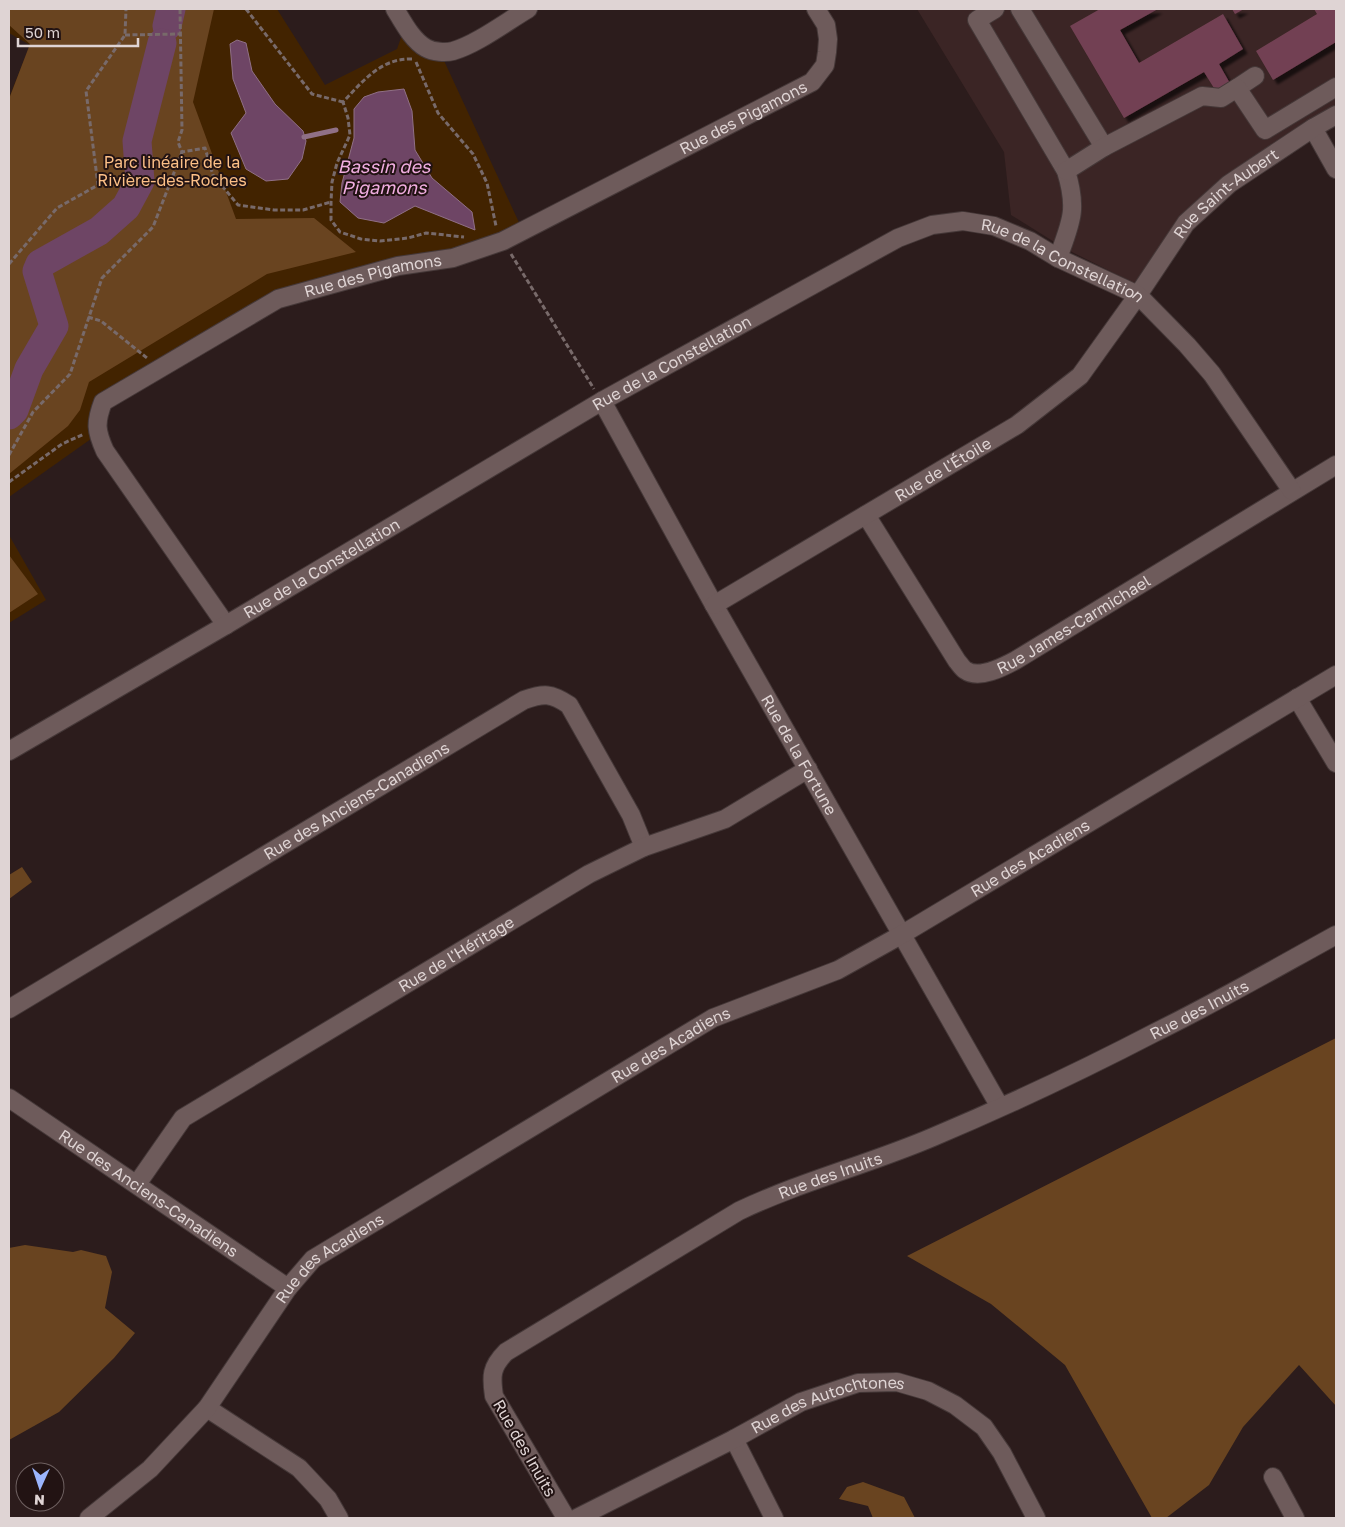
<svg xmlns="http://www.w3.org/2000/svg" width="1345" height="1527" viewBox="0 0 1345 1527" font-family="'Golos Text',sans-serif">
<style>
.built{fill:#3b2525}
.green{fill:#422300}
.forest{fill:#694420}
.water{fill:#6e4565;stroke:#907086}
.lines{fill:none;stroke-linecap:round;stroke-linejoin:round}
.stream{stroke:#907086;stroke-width:5}
.river{stroke:#6e4565;stroke-width:29}
.building{fill:#724153;filter:url(#shadow)}
.minor-casing{stroke:#453838;stroke-width:20}
.path{stroke:#786a6a;stroke-width:3;stroke-dasharray:5 2.5;stroke-linecap:butt}
.minor{stroke:#6e5b5b;stroke-width:18}
.labels{text-anchor:middle;stroke-width:4;stroke-linejoin:round;paint-order:stroke}
.street-label{font-size:16px;fill:#dfd4d4;stroke:#221313}
.park-label{font-size:16px;fill:#fdc087;stroke:#221313}
.water-label{font-size:18px;font-style:italic;fill:#f0ade0;stroke:#221313}
</style>
<defs>
<filter id="shadow"><feDropShadow dx="4.5" dy="4.5" stdDeviation="1" flood-color="#0009"/></filter>
</defs>
<rect width="100%" height="100%" fill="#2c1c1c"/>
<polygon class="built" points="917,9 1336,9 1336,117 1190,213 1134,283 1064,248 1011,215 1004,152"/>
<g class="green">
<polygon points="9,9 277,9 325,85 397,49 405,26 440,52 523,231 278,299 114,394 98,434 9,497 9,98 30,45 9,33"/>
<polygon points="9,535 46,600 9,623"/>
</g>
<g class="forest">
<polygon points="9,9 214,9 193,102 236,219 314,218 356,252 267,274 89,382 80,410 68,426 9,474 9,99 30,44 9,25"/>
<polygon points="9,555 38,594 9,613"/>
<polygon points="22,867 32,882 9,899 9,875"/>
<polygon points="1336,1038 1336,1406 1299,1365 1243,1427 1209,1485 1166,1518 1152,1518 1065,1365 991,1304 907,1256"/>
<polygon points="25,1245 73,1252 81,1250 106,1256 112,1272 105,1308 135,1333 114,1358 59,1412 9,1440 9,1248"/>
<polygon points="863,1482 904,1497 915,1518 873,1518 868,1506 839,1499 847,1487"/>
</g>
<g class="water">
<polygon points="237,40 246,43 252,71 275,104 303,131 306,141 302,159 288,179 266,181 246,169 231,133 246,113 233,79 230,44"/>
<polygon points="404,89 412,111 415,150 432,178 472,212 475,230 415,206 384,223 358,218 340,202 342,183 354,138 354,109 364,97 378,92"/>
</g>
<g class="lines">
<polyline class="stream" points="304,137 336,130"/>
<g class="river">
<polyline points="167,26 171,9"/>
<polyline points="9,415 14,410 29,369 54,326 37,271 40,264 99,231 126,207 140,181 137,141 162,43"/>
</g>
</g>
<g class="building">
<polygon points="1100,9 1158,9 1120,30 1139,63 1223,14 1243,49 1219,64 1231,85 1217,93 1204,72 1124,118 1070,26"/>
<polygon points="1232,9 1244,9 1235,14"/>
<polygon points="1314,9 1336,9 1336,42 1273,80 1256,51 1317,14"/>
</g>
<g class="lines">
<g class="minor-casing">
<g id="minor">
<path d="M395 9C403 22 412 40 426 48 433 52 446 53 453 51 477 44 506 22 528 9"/>
<path d="M995 9 977 20 1066 171C1078 210 1071 222 1058 258"/>
<polyline points="1020,9 1104,147"/>
<polyline points="1237,88 1255,76"/>
<polyline points="1313,128 1336,169"/>
<polyline points="1066,171 1104,147 1202,96 1221,98 1237,88 1265,130 1336,87"/>
<path id="s1" d="M602 401 714 605 1000 1107"/>
<path id="s2" d="M866 515 957 661C959 663 962 668 965 670 979 680 1003 667 1016 660L1336 465"/>
<path id="s3" d="M714 605 1017 425 1080 376 1138 295 1186 223 1229 184 1313 128 1336 115"/>
<path id="s4" d="M226 625 105 451C96 431 95 423 103 402L278 299 398 266 453 258 503 241 812 82 825 65 827 52 828 39 826 25 816 9"/>
<polyline points="1297,698 1336,763"/>
<path id="s5" d="M9 751 226 625 602 401 898 238 932 225 963 221 994 226 1030 241 1058 258 1138 295 1187 345 1212 374 1292 491"/>
<path id="s6" d="M9 1009 524 700C544 693 551 693 569 705L631 815 644 847"/>
<path id="s7" d="M9 1098 288 1288"/>
<path id="s8" d="M137 1184 183 1118 589 874 644 847 725 819 808 769"/>
<polyline points="207,1408 299,1468 328,1499 339,1518"/>
<polyline points="734,1439 774,1518"/>
<polyline points="1273,1477 1295,1518"/>
<path id="s9" d="M89 1518 150 1469 207 1408 288 1288 313 1259 713 1018 838 970 901 935 1336 675"/>
<path id="s10" d="M566 1518 494 1396C491 1376 491 1367 506 1352L739 1211C802 1181 870 1164 933 1137 1009 1105 1083 1070 1156 1032 1217 1002 1276 968 1336 935"/>
<path id="s11" d="M577 1518 734 1439 801 1402 858 1383 897 1382 928 1391 955 1405 984 1427 1002 1453 1036 1518"/>
</g>
</g>
<g class="path">
<polyline points="180,9 182,130 178,142 182,152 205,148 213,175 238,205 274,210 303,210 331,202"/>
<polyline points="246,9 312,94 343,102"/>
<polyline points="125,35 181,34"/>
<path d="M412 59C381 58 363 81 343 102L348 118 350 135 337 163 332 182 331 202V220L340 232 361 239 380 241 408 238 426 233 464 237"/>
<polyline points="416,62 438,113 473,154 487,183 496,226"/>
<polyline points="511,254 594,389"/>
<polyline points="9,264 57,208 98,185 86,91 125,35 126,9"/>
<polyline points="88,317 101,321 147,358"/>
<polyline points="9,455 33,412 70,374 102,278 153,227 182,152"/>
<polyline points="9,482 62,444 84,434"/>
</g>
<use href="#minor" class="minor"/>
</g>
<g class="labels">
<g class="street-label">
<text dy="6" stroke="none"><textPath href="#s4" startOffset="969">Rue des Pigamons</textPath></text>
<text dy="6" stroke="none"><textPath href="#s3" startOffset="668">Rue Saint-Aubert</textPath></text>
<text dy="6" stroke="none"><textPath href="#s5" startOffset="1202">Rue de la Constellation</textPath></text>
<text dy="6" stroke="none"><textPath href="#s4" startOffset="564">Rue des Pigamons</textPath></text>
<text dy="6" stroke="none"><textPath href="#s5" startOffset="768">Rue de la Constellation</textPath></text>
<text dy="6" stroke="none"><textPath href="#s3" startOffset="266">Rue de l'Étoile</textPath></text>
<text dy="6" stroke="none"><textPath href="#s5" startOffset="362">Rue de la Constellation</textPath></text>
<text dy="6" stroke="none"><textPath href="#s2" startOffset="306">Rue James-Carmichael</textPath></text>
<text dy="6" stroke="none"><textPath href="#s1" startOffset="405">Rue de la Fortune</textPath></text>
<text dy="6" stroke="none"><textPath href="#s6" startOffset="405">Rue des Anciens-Canadiens</textPath></text>
<text dy="6" stroke="none"><textPath href="#s9" startOffset="1168">Rue des Acadiens</textPath></text>
<text dy="6" stroke="none"><textPath href="#s8" startOffset="399">Rue de l'Héritage</textPath></text>
<text dy="6" stroke="none"><textPath href="#s10" startOffset="965">Rue des Inuits</textPath></text>
<text dy="6" stroke="none"><textPath href="#s9" startOffset="762">Rue des Acadiens</textPath></text>
<text dy="6" stroke="none"><textPath href="#s10" startOffset="560">Rue des Inuits</textPath></text>
<text dy="6" stroke="none"><textPath href="#s7" startOffset="169">Rue des Anciens-Canadiens</textPath></text>
<text dy="6" stroke="none"><textPath href="#s9" startOffset="358">Rue des Acadiens</textPath></text>
<text dy="6" stroke="none"><textPath href="#s11" startOffset="278">Rue des Autochtones</textPath></text>
<text transform="translate(525 1448) rotate(60)" y="6">Rue des Inuits</text>
</g>
<g class="park-label">
<text x="172" y="168">Parc linéaire de la<tspan x="172" dy="18">Rivière-des-Roches</tspan></text>
</g>
<g class="water-label">
<text x="384" y="173">Bassin des<tspan x="384" dy="21">Pigamons</tspan></text>
</g>
</g>
<rect width="1345" height="1527" fill="none" stroke="#dfd4d4" stroke-width="20"/>
<g transform="translate(40 1487) rotate(183)"><circle r="24" fill="#221313" stroke="#6e6060"/>
<path d="M0-4L9 19L0 12L-9 19Z" fill="#9bb5fd"/>
<text y="-8" font-size="14" font-weight="bold" text-anchor="middle" fill="#dfd4d4">N</text>
</g>
<path d="M18 38v8h120v-8" fill="none" stroke="#dfd4d4" stroke-width="2.5"/>
<text x="25" y="38" font-size="15" fill="#dfd4d4" stroke="#221313" stroke-width="4" paint-order="stroke">50 m</text>
</svg>
